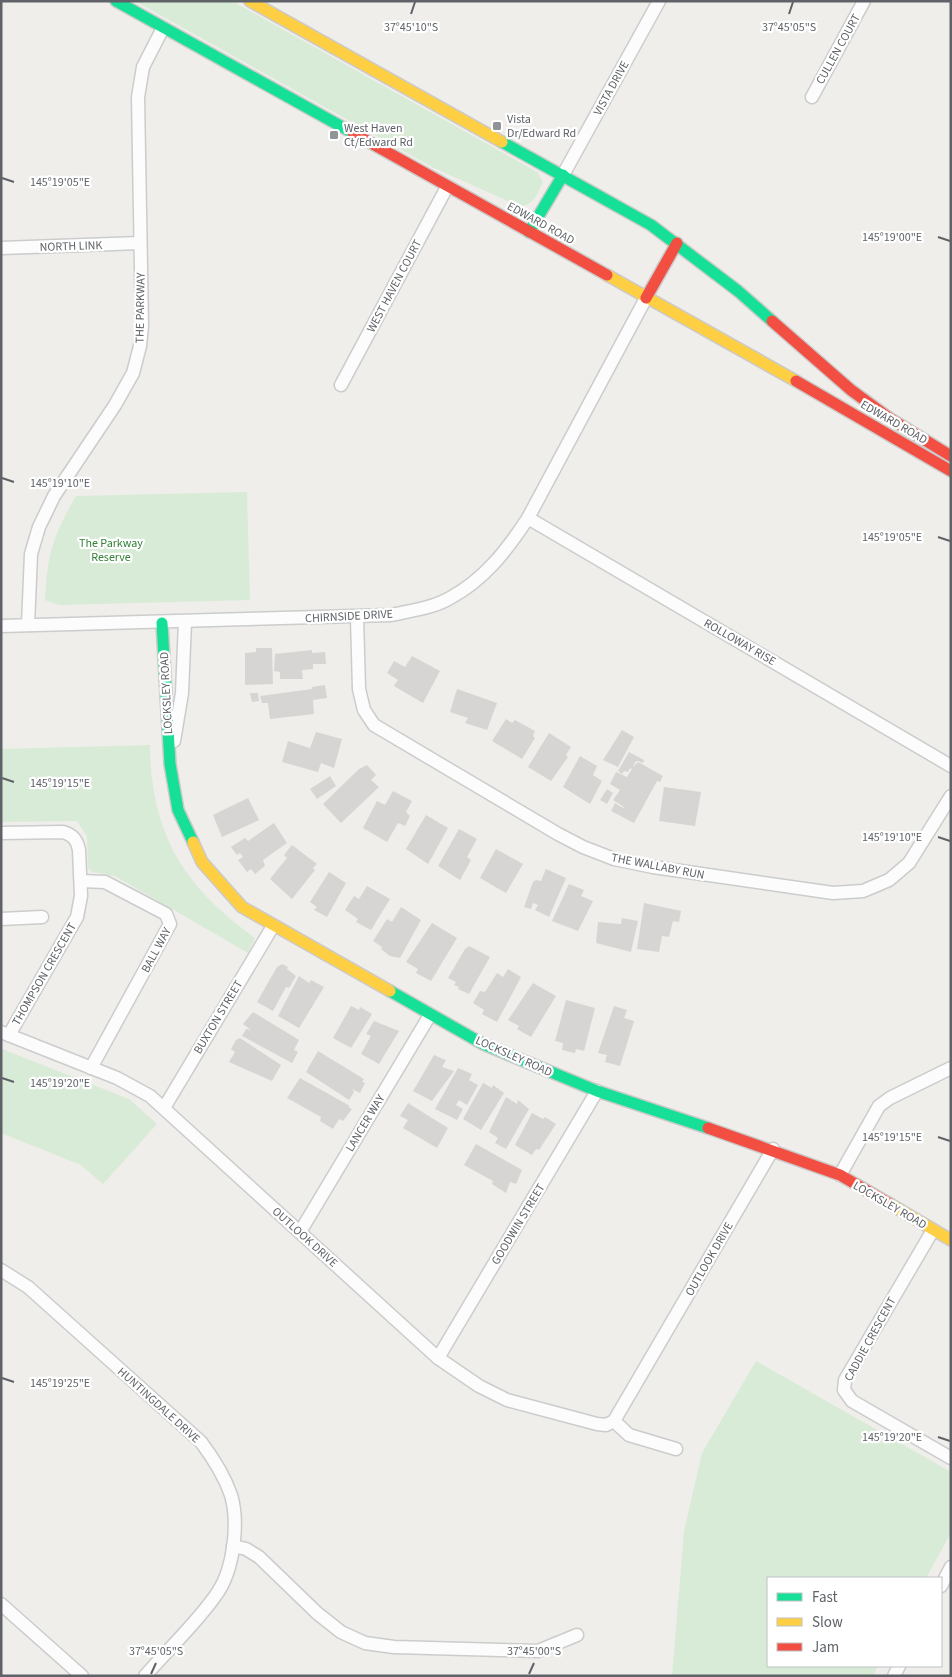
<svg xmlns="http://www.w3.org/2000/svg" width="952" height="1677" viewBox="0 0 952 1677" font-family="'Source Sans 3',sans-serif">
<style>
.green{fill:#d8ebd6}
.building{fill:#d6d5d3}
.lines{fill:none;stroke-linecap:round;stroke-linejoin:round}
.street-casing{stroke:#cbcccc;stroke-width:15}
.fast-casing{stroke:#cacacb;stroke-width:14}
.slow-casing{stroke:#cacacb;stroke-width:14}
.jam-casing{stroke:#cacacb;stroke-width:14}
.street{stroke:#fdfcfc;stroke-width:12}
.fast{stroke:#16e098;stroke-width:11}
.slow{stroke:#ffcf43;stroke-width:11}
.jam{stroke:#f24e42;stroke-width:11}
.ticks{fill:none;stroke:#5f6368;stroke-width:2}
.poi-dot{fill:#919496;stroke:#fff;stroke-width:2}
.labels{text-anchor:middle;stroke-width:4.5;stroke-linejoin:round;paint-order:stroke}
.street-label{font-size:12px;fill:#5f6368;stroke:#fff}
.poi-label{font-size:12px;fill:#5f6368;stroke:#fff;text-anchor:start}
.park-label{font-size:12px;fill:#348238;stroke:#fff}
.ticks-label{font-size:12px;text-anchor:middle;fill:#5f6368;stroke:#fff;stroke-width:4.5;stroke-linejoin:round;paint-order:stroke}
</style>
<rect width="100%" height="100%" fill="#efeeea"/>
<g class="green">
<path d="M135 1H232L537 172 543 182C537 194 534 206 519 206L432 167Z"/>
<path d="M247 492 250 600 59 605 45 600C47 554 53 536 76 496Z"/>
<path d="M150 745C151 835 184 887 255 938L248 953 115 876 92 872 88 868 87 836 77 821 1 822V749Z"/>
<polygon points="2,1049 129,1099 157,1124 103,1184 81,1165 1,1133"/>
<polygon points="756,1361 951,1472 951,1533 926,1578 768,1578 768,1666 878,1666 873,1676 672,1676 684,1531 702,1453"/>
</g>
<g class="building">
<polygon points="256,648 272,648 273,684 245,685 245,653 256,652"/>
<polygon points="312,650 312,653 325,652 326,664 313,664 313,669 302,670 303,679 280,679 280,672 274,671 275,654"/>
<polygon points="412,656 440,671 423,703 394,686 398,680 387,673 394,661 405,667"/>
<polygon points="325,685 327,698 313,700 314,714 270,719 268,703 262,703 260,696 312,689 312,687"/>
<polygon points="457,689 497,703 487,730 465,723 468,718 450,712"/>
<polygon points="250,693 258,693 259,701 252,702"/>
<polygon points="506,719 512,723 515,720 535,731 533,736 535,738 522,759 492,741"/>
<polygon points="622,730 634,737 618,767 603,760"/>
<polygon points="316,732 342,739 334,768 321,763 318,772 282,762 288,741 310,748"/>
<polygon points="549,733 571,747 566,755 568,757 551,781 528,767"/>
<polygon points="629,752 644,760 643,763 638,761 635,762 633,767 638,762 663,776 660,782 657,781 634,823 611,811 615,803 623,808 624,807 613,800 620,790 610,784 616,772 627,777 632,769 630,768 628,772 624,771 622,774 618,771"/>
<polygon points="580,756 597,766 593,775 602,781 590,804 563,787"/>
<polygon points="367,765 376,775 371,780 379,787 341,823 323,804 359,769"/>
<polygon points="330,776 336,786 317,799 310,789"/>
<polygon points="664,787 701,792 695,826 659,821"/>
<polygon points="607,789 613,793 607,804 600,800"/>
<polygon points="393,791 412,801 406,812 410,816 405,826 398,823 387,842 363,828 377,801 385,805"/>
<polygon points="248,798 259,820 222,837 213,815"/>
<polygon points="426,815 448,828 428,864 406,849"/>
<polygon points="274,823 287,843 263,860 265,866 255,874 251,869 247,872 238,860 243,857 240,853 237,855 231,847 245,838 248,841"/>
<polygon points="459,829 477,839 467,857 471,860 460,880 438,866"/>
<polygon points="292,845 317,864 313,868 315,870 292,899 270,879 287,858 284,855"/>
<polygon points="496,849 523,864 506,893 480,878"/>
<polygon points="546,869 566,878 549,917 535,910 538,905 533,903 531,909 524,907 533,882 536,880 541,881"/>
<polygon points="329,872 346,883 327,917 314,910 317,907 310,902"/>
<polygon points="569,884 584,890 581,896 593,901 578,931 552,921"/>
<polygon points="367,886 390,899 371,930 356,922 358,919 345,910 354,896 359,899"/>
<polygon points="644,903 681,911 679,922 673,921 669,937 662,936 659,952 637,949"/>
<polygon points="401,907 421,920 400,958 390,956 381,949 382,947 373,941 387,919 392,922"/>
<polygon points="622,918 638,921 631,952 596,943 598,922 621,924"/>
<polygon points="432,923 457,938 431,981 416,973 418,969 406,962"/>
<polygon points="469,946 490,957 469,994 458,989 459,987 454,985 456,982 448,978 465,949"/>
<polygon points="282,964 288,967 287,969 296,976 289,988 286,987 273,1011 257,1002 277,967"/>
<polygon points="508,969 521,977 497,1022 482,1014 484,1010 473,1003 480,991 485,992 497,973 503,977"/>
<polygon points="299,976 309,983 311,980 324,987 299,1028 278,1016"/>
<polygon points="533,983 556,996 531,1037 517,1029 519,1026 508,1020"/>
<polygon points="566,1000 595,1008 584,1051 576,1049 575,1053 562,1050 563,1043 555,1041"/>
<polygon points="351,1006 359,1010 360,1007 372,1014 351,1048 333,1038"/>
<polygon points="614,1006 627,1010 624,1018 634,1021 620,1066 605,1062 607,1055 598,1053"/>
<polygon points="253,1012 299,1040 294,1050 298,1052 292,1063 242,1036 246,1029 251,1030 243,1024"/>
<polygon points="374,1021 399,1031 379,1064 361,1054 371,1036 366,1034"/>
<polygon points="240,1038 281,1065 272,1081 229,1062 235,1052 231,1049 236,1040"/>
<polygon points="318,1051 364,1079 362,1082 365,1083 360,1093 352,1089 354,1092 349,1100 306,1072"/>
<polygon points="434,1055 446,1060 442,1067 454,1071 432,1101 413,1091"/>
<polygon points="458,1068 472,1074 469,1080 478,1085 467,1105 459,1100 456,1105 463,1109 457,1120 435,1109"/>
<polygon points="300,1078 350,1106 348,1107 352,1109 343,1121 339,1119 333,1129 320,1121 321,1117 287,1098"/>
<polygon points="483,1083 492,1088 493,1085 504,1093 481,1130 463,1119"/>
<polygon points="506,1097 517,1104 518,1100 529,1109 506,1149 495,1143 498,1138 489,1132"/>
<polygon points="408,1103 448,1128 437,1148 403,1128 408,1120 400,1116"/>
<polygon points="532,1113 543,1119 545,1117 556,1124 539,1150 536,1149 532,1155 515,1145"/>
<polygon points="476,1144 522,1170 516,1184 510,1182 506,1193 492,1184 493,1181 464,1165"/>
</g>
<g class="lines">
<g class="street-casing">
<g id="street">
<polyline points="812,97 864,1"/>
<polyline points="563,175 659,1"/>
<polyline points="1,248 140,243"/>
<polyline points="341,385 447,187"/>
<polyline points="528,518 951,766"/>
<polyline points="357,617 359,689 364,710 374,725 558,834 583,847 614,859 653,867 833,893 863,891 889,880 909,863 951,796"/>
<polyline points="28,625 31,554 39,527 54,496 115,405 133,373 140,346 142,326 138,97 143,67 163,28"/>
<path d="M1 626 391 615C410 611 433 608 450 598 485 579 507 550 528 518L646 298"/>
<polyline points="174,741 182,693 185,622"/>
<path d="M1 833 63 832C73 835 77 840 79 850L81 896 77 917 9 1035"/>
<polyline points="81,881 105,882 166,914 170,924 91,1068"/>
<polyline points="1,919 42,917"/>
<polyline points="1,1032 117,1078 150,1096 438,1358 479,1386 507,1400 597,1424 606,1425 614,1421 629,1435 676,1449"/>
<polyline points="164,1108 273,926"/>
<polyline points="840,1175 879,1106 890,1098 951,1068"/>
<polyline points="933,1230 845,1380 844,1390 852,1401 951,1458"/>
<polyline points="300,1232 430,1015"/>
<path d="M1 1270 28 1287 201 1442C213 1458 224 1475 231 1495 239 1522 234 1568 218 1592 198 1622 169 1648 145 1676"/>
<polyline points="438,1358 597,1091"/>
<polyline points="614,1421 773,1149"/>
<polyline points="233,1546 246,1549 259,1557 317,1613 341,1632 365,1643 394,1647 538,1651 577,1635"/>
<polyline points="941,1586 951,1567"/>
<polyline points="1,1604 82,1676"/>
<polyline points="894,1676 899,1666"/>
</g>
</g>
<g class="fast-casing">
<g id="fast">
<polyline points="116,1 353,133"/>
<polyline points="502,142 651,225 738,291 772,321"/>
<polyline points="529,232 563,175"/>
<polyline points="162,623 170,764 178,810 193,842"/>
<polyline points="390,991 483,1044 597,1091 708,1128"/>
</g>
</g>
<g class="slow-casing">
<g id="slow">
<polyline points="250,1 502,142"/>
<polyline points="607,275 796,381"/>
<polyline points="193,842 202,862 242,907 390,991"/>
<polyline points="890,1204 951,1240"/>
</g>
</g>
<g class="jam-casing">
<g id="jam">
<polyline points="353,133 607,275"/>
<polyline points="646,298 677,243"/>
<polyline points="772,321 851,390 889,418 951,456"/>
<polyline points="796,381 951,471"/>
<polyline points="708,1128 840,1175 890,1204"/>
</g>
</g>
<use href="#street" class="street"/>
<use href="#fast" class="fast"/>
<use href="#slow" class="slow"/>
<use href="#jam" class="jam"/>
</g>
<path class="ticks" d="M411 14 415 2M789 14 793 2M2 178 14 182M938 237 950 241M2 478 14 482M938 537 950 541M2 778 14 782M938 837 950 841M2 1078 14 1082M938 1137 950 1141M2 1378 14 1382M938 1437 950 1441M151 1674 156 1663M529 1674 534 1663"/>
<g class="poi-dot">
<rect x="492" y="121" width="10" height="10" rx="2.5"/>
<rect x="329" y="130" width="10" height="10" rx="2.5"/>
</g>
<g class="labels">
<g class="street-label">
<text transform="translate(838 49) rotate(-61)" y="4">CULLEN COURT</text>
<text transform="translate(611 88) rotate(-61)" y="4">VISTA DRIVE</text>
<text transform="translate(541 223) rotate(29)" y="4">EDWARD ROAD</text>
<text transform="translate(71 246) rotate(-2)" y="4">NORTH LINK</text>
<text transform="translate(394 286) rotate(-62)" y="4">WEST HAVEN COURT</text>
<text transform="translate(140 308) rotate(-89)" y="4">THE PARKWAY</text>
<text transform="translate(894 422) rotate(30)" y="4">EDWARD ROAD</text>
<text transform="translate(349 616) rotate(-3)" y="4">CHIRNSIDE DRIVE</text>
<text transform="translate(740 642) rotate(30)" y="4">ROLLOWAY RISE</text>
<text transform="translate(166 693) rotate(-93)" y="4">LOCKSLEY ROAD</text>
<text transform="translate(658 866) rotate(11)" y="4">THE WALLABY RUN</text>
<text transform="translate(156 950) rotate(-62)" y="4">BALL WAY</text>
<text transform="translate(44 974) rotate(-60)" y="4">THOMPSON CRESCENT</text>
<text transform="translate(218 1017) rotate(-59)" y="4">BUXTON STREET</text>
<text transform="translate(514 1056) rotate(24)" y="4">LOCKSLEY ROAD</text>
<text transform="translate(365 1123) rotate(-59)" y="4">LANCER WAY</text>
<text transform="translate(890 1205) rotate(30)" y="4">LOCKSLEY ROAD</text>
<text transform="translate(518 1224) rotate(-59)" y="4">GOODWIN STREET</text>
<text transform="translate(305 1237) rotate(42)" y="4">OUTLOOK DRIVE</text>
<text transform="translate(709 1259) rotate(-60)" y="4">OUTLOOK DRIVE</text>
<text transform="translate(870 1339) rotate(-61)" y="4">CADDIE CRESCENT</text>
<text transform="translate(159 1405) rotate(42)" y="4">HUNTINGDALE DRIVE</text>
</g>
<g class="poi-label">
<text x="507" y="123">Vista<tspan x="507" dy="14">Dr/Edward Rd</tspan></text>
<text x="344" y="132">West Haven<tspan x="344" dy="14">Ct/Edward Rd</tspan></text>
</g>
<g class="park-label">
<text x="111" y="547">The Parkway<tspan x="111" dy="14">Reserve</tspan></text>
</g>
</g>
<g class="ticks-label">
<text x="411" y="31">37°45'10"S</text>
<text x="789" y="31">37°45'05"S</text>
<text x="60" y="186">145°19'05"E</text>
<text x="892" y="241">145°19'00"E</text>
<text x="60" y="487">145°19'10"E</text>
<text x="892" y="541">145°19'05"E</text>
<text x="60" y="787">145°19'15"E</text>
<text x="892" y="841">145°19'10"E</text>
<text x="60" y="1087">145°19'20"E</text>
<text x="892" y="1141">145°19'15"E</text>
<text x="60" y="1387">145°19'25"E</text>
<text x="892" y="1441">145°19'20"E</text>
<text x="156" y="1655">37°45'05"S</text>
<text x="534" y="1655">37°45'00"S</text>
</g>
<rect width="952" height="1677" fill="none" stroke="#5f6368" stroke-width="5"/>
<rect x="767" y="1577" width="175" height="90" fill="#ffffff" stroke="#bfc1c3"/>
<rect x="777" y="1593" width="25" height="8" fill="#16e098" stroke="#bfc1c3"/>
<text x="812" y="1602" font-size="15" fill="#5f6368">Fast</text>
<rect x="777" y="1618" width="25" height="8" fill="#ffcf43" stroke="#bfc1c3"/>
<text x="812" y="1627" font-size="15" fill="#5f6368">Slow</text>
<rect x="777" y="1643" width="25" height="8" fill="#f24e42" stroke="#bfc1c3"/>
<text x="812" y="1652" font-size="15" fill="#5f6368">Jam</text>
</svg>
